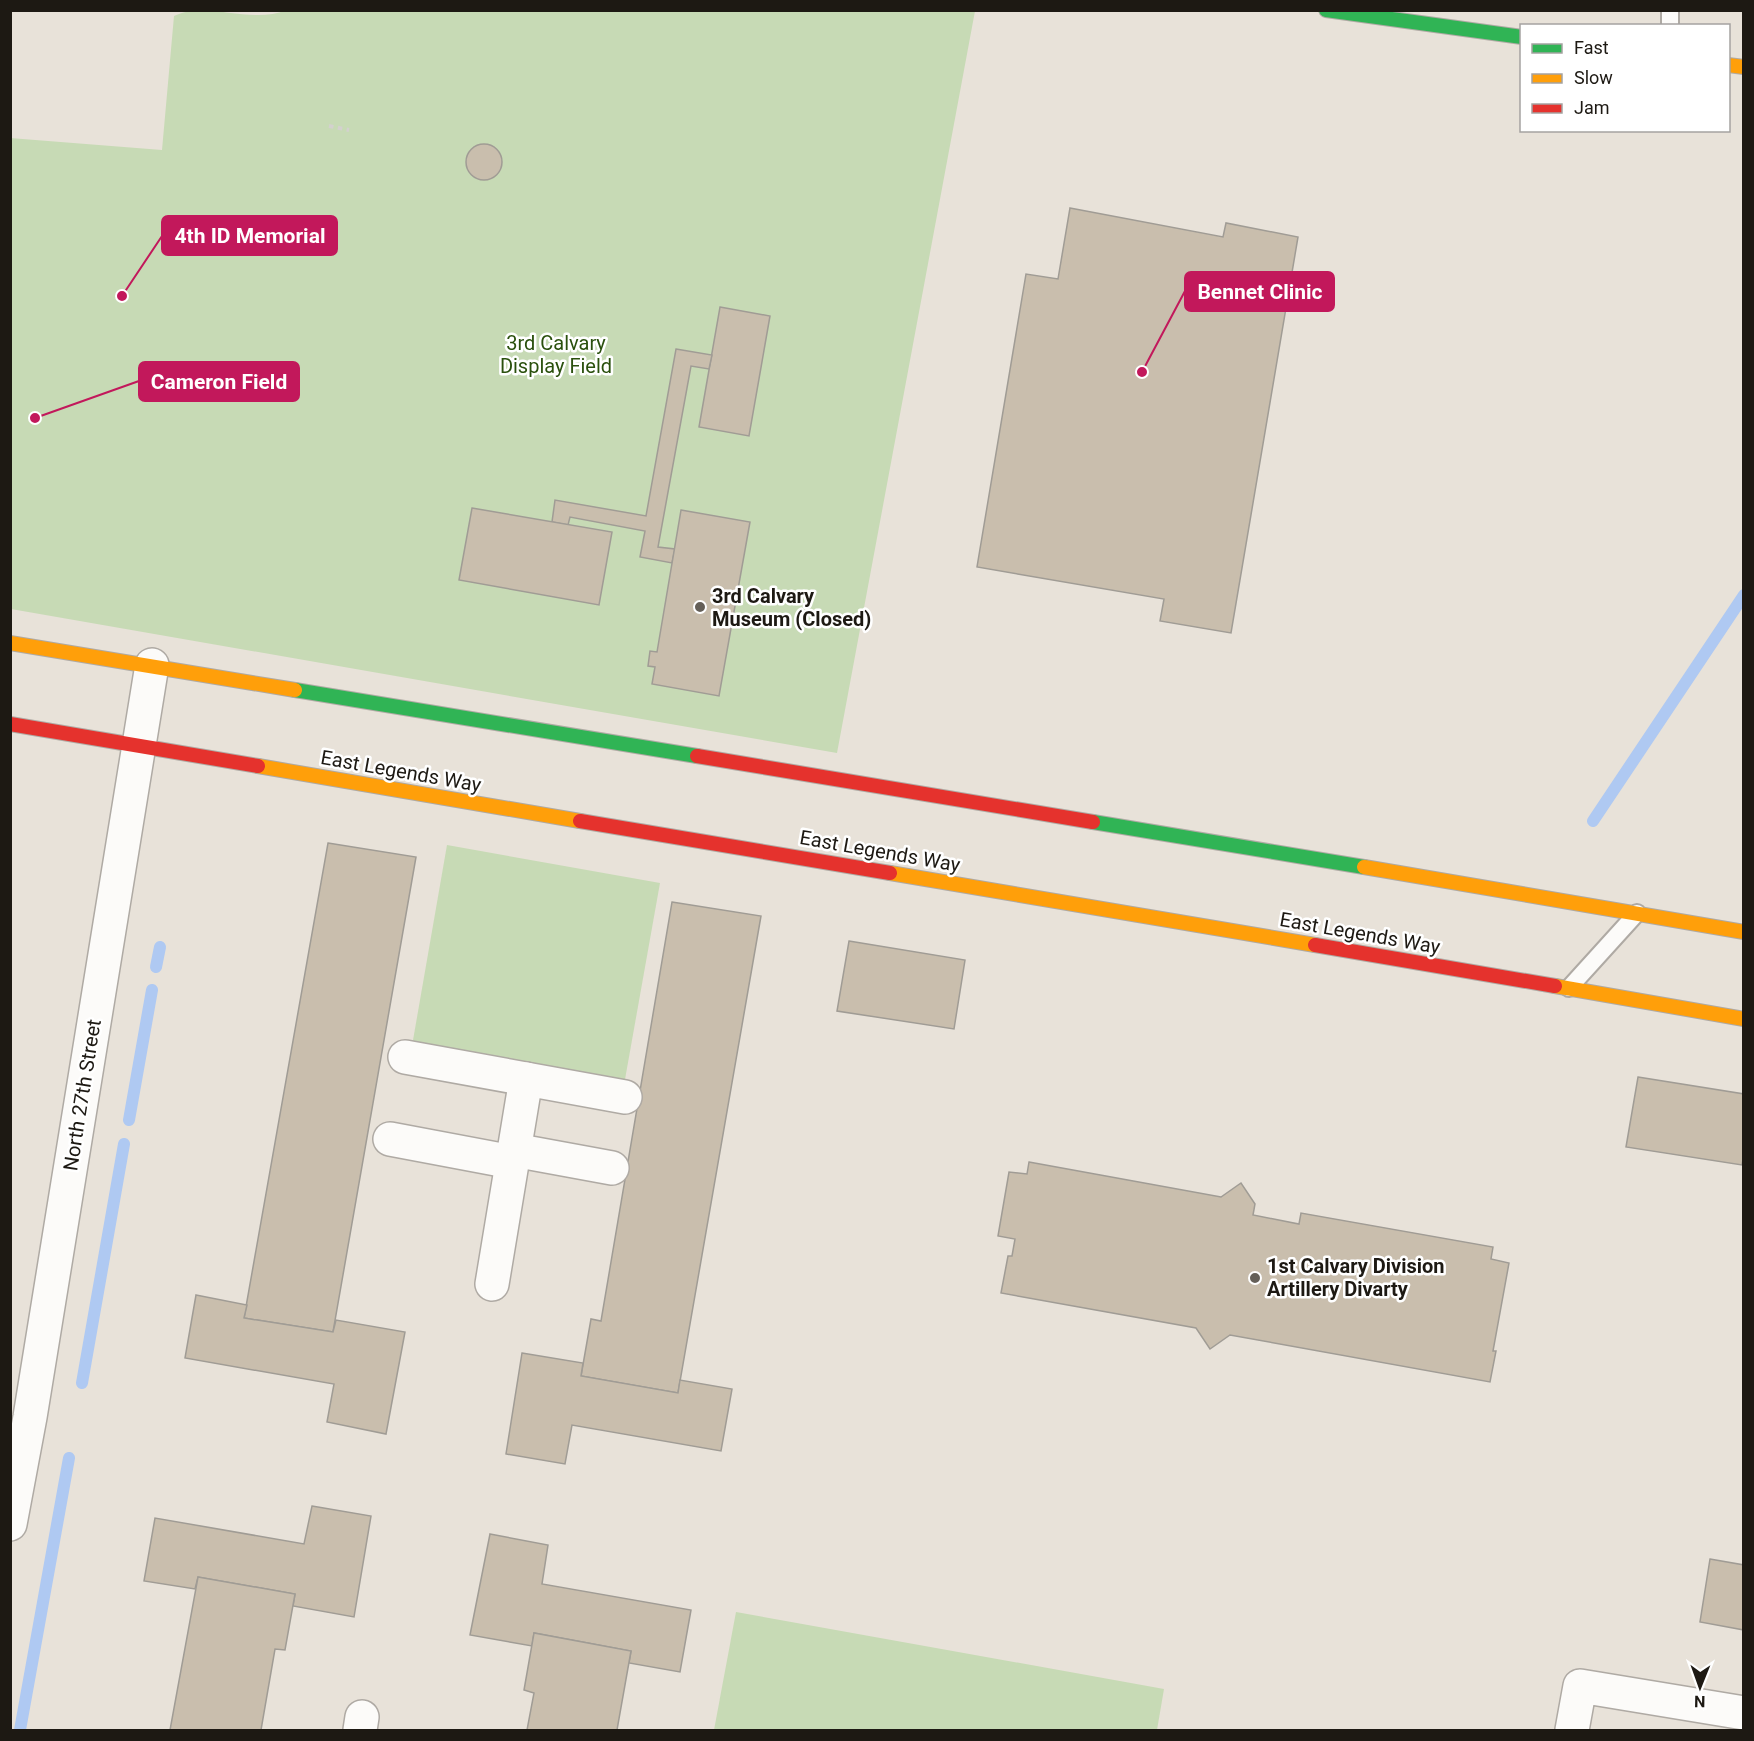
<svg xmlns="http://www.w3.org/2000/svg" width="1754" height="1741" viewBox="0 0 1754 1741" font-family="Roboto,sans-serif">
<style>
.green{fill:#c7dab5}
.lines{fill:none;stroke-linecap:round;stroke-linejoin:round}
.stream{stroke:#afc9f2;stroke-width:12}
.building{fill:#c9bead;stroke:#a09c95;stroke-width:1.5}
.lane-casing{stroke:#afaaa4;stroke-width:20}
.street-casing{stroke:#afaaa4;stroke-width:36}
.fast-casing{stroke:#afaaa4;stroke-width:16}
.slow-casing{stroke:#afaaa4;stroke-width:16}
.jam-casing{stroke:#afaaa4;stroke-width:16}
.path{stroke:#d3d1ce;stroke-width:4;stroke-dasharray:4.5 4.5;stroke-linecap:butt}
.lane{stroke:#fcfbf9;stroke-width:16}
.street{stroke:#fcfbf9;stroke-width:33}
.fast{stroke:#30b455;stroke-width:14}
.slow{stroke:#ff9f0a;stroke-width:14}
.jam{stroke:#e5322d;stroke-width:14}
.poi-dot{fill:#645f58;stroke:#fff;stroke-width:2}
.labels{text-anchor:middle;stroke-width:5;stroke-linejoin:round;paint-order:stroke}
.park-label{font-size:20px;fill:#2a500d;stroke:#fff}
.poi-label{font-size:20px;font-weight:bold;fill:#1d1913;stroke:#fff;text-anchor:start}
.street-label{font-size:20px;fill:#1d1913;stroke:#fff}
.leader{fill:none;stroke:#c2185b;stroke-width:2}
.callout-dot{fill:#c2185b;stroke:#fff;stroke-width:2}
.callout{fill:#c2185b;stroke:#c2185b;stroke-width:2}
.callout-label{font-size:21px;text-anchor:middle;font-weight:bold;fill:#fff}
</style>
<rect width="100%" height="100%" fill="#e8e2d9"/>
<g class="green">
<path d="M286 10 975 11 837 753 11 609 10 138 162 150 174 16C205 0 252 25 286 10Z"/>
<polygon points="447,845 660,883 624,1085 412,1046"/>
<polygon points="736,1612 1164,1689 1157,1730 714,1730"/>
</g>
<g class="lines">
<g class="stream">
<polyline points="1593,821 1744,595"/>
<polyline points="156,967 160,947"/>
<polyline points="129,1120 152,990"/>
<polyline points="82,1383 124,1144"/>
<polyline points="20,1730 69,1458"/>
</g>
</g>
<g class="building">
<circle cx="484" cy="162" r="18"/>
<polygon points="1070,208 1223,237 1226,223 1298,237 1231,633 1160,621 1164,599 977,567 1026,274 1058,279"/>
<polygon points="720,307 770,316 749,436 699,427"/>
<polygon points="676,349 712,355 709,369 691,366 658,547 675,549 672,563 640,557 645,531 570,517 568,525 552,522 555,500 646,516"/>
<polygon points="472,508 612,532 599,605 459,580"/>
<polygon points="681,510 750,522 719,696 652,684 655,667 648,666 650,651 657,652"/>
<polygon points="328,843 416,857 333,1332 244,1318"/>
<polygon points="672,902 761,916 678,1393 581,1376 591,1319 601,1321"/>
<polygon points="849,941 965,960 954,1029 837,1011"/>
<polygon points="1638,1077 1744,1094 1744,1154 1742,1165 1626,1147"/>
<polygon points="1029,1162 1221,1197 1241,1183 1255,1204 1253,1215 1299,1224 1301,1213 1493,1247 1491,1259 1509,1263 1493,1351 1496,1351 1490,1382 1230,1335 1210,1349 1196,1328 1001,1293 1008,1256 1012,1256 1015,1239 998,1236 1009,1172 1027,1174"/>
<polygon points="196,1295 247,1305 244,1318 333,1332 336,1320 405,1332 386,1434 327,1422 334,1384 185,1358"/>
<polygon points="522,1353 583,1363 581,1376 678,1393 680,1380 732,1389 721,1451 572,1425 565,1464 506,1454"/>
<polygon points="312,1506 371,1516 354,1617 293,1606 295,1594 198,1577 195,1589 144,1581 155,1518 304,1544"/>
<polygon points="490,1534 548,1545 542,1584 691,1610 680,1672 629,1663 631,1651 534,1633 532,1646 470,1635"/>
<polygon points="1710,1559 1744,1565 1744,1630 1700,1622"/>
<polygon points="198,1577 295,1594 285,1650 275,1649 261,1730 170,1730"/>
<polygon points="534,1633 631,1651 617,1730 527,1730 534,1693 524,1690"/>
</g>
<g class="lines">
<g class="lane-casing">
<g id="lane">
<polyline points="1670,10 1670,26"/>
<polyline points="1569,988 1637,913"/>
</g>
</g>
<g class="street-casing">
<g id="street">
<polyline points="405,1057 625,1097"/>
<polyline points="390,1139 512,1162"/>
<polyline points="514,1150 612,1168"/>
<polyline points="492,1284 526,1079"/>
<polyline points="10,1524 30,1417 152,665"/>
<polyline points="360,1730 362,1717"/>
<polyline points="1572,1730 1580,1686 1744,1713"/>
</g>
</g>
<g class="fast-casing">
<g id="fast">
<polyline points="1326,10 1522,37"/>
<polyline points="295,690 697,756"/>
<polyline points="1093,822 1364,867"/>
</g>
</g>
<g class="slow-casing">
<g id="slow">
<polyline points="1728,65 1744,67"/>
<polyline points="10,643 295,690"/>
<polyline points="258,766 580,821"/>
<polyline points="1364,867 1744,932"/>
<polyline points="890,873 1315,945"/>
<polyline points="1555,986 1744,1019"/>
</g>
</g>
<g class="jam-casing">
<g id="jam">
<polyline points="10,724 258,766"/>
<polyline points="697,756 1093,822"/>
<polyline points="580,821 890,873"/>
<polyline points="1315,945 1555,986"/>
</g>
</g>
<polyline class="path" points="329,126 349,130"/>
<use href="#lane" class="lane"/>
<use href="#street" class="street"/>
<use href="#fast" class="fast"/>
<use href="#slow" class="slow"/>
<use href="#jam" class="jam"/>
</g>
<g class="poi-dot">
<circle cx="700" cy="607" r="6"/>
<circle cx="1255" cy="1278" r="6"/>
</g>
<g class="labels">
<g class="park-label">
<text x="556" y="350">3rd Calvary<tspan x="556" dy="23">Display Field</tspan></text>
</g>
<g class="poi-label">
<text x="712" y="603">3rd Calvary<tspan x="712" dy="23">Museum (Closed)</tspan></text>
<text x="1267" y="1273">1st Calvary Division<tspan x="1267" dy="23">Artillery Divarty</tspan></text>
</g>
<g class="street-label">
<text transform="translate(401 771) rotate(10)" y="7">East Legends Way</text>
<text transform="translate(880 851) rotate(10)" y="7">East Legends Way</text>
<text transform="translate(1360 933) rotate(10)" y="7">East Legends Way</text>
<text transform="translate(82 1095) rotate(-81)" y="7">North 27th Street</text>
</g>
</g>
<path class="leader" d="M122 296L162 236M1142 372L1185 291M35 418L139 381"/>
<g class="callout-dot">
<circle cx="122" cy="296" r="6"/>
<circle cx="1142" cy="372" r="6"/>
<circle cx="35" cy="418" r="6"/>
</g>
<g class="callout">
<rect x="162" y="216" width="175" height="39" rx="6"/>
<rect x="1185" y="272" width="149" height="39" rx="6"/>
<rect x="139" y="362" width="160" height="39" rx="6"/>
</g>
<g class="callout-label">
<text x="250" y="243">4th ID Memorial</text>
<text x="1260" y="299">Bennet Clinic</text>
<text x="219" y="389">Cameron Field</text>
</g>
<rect width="1754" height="1741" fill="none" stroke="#1d1913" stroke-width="24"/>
<rect x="1520" y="24" width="210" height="108" fill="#ffffff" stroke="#a5a3a1" stroke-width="1.5"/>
<rect x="1532" y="44" width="30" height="9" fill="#30b455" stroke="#a5a3a1" stroke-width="1.5"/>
<text x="1574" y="54" font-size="18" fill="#1d1913">Fast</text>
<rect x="1532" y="74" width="30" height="9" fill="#ff9f0a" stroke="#a5a3a1" stroke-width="1.5"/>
<text x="1574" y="84" font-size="18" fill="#1d1913">Slow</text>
<rect x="1532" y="104" width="30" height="9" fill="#e5322d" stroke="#a5a3a1" stroke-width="1.5"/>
<text x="1574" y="114" font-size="18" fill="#1d1913">Jam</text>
<g transform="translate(1700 1687) rotate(181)" stroke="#ffffff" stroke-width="4.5" paint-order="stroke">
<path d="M0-4.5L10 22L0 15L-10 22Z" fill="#1d1913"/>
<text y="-9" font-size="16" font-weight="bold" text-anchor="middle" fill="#1d1913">N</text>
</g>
</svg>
